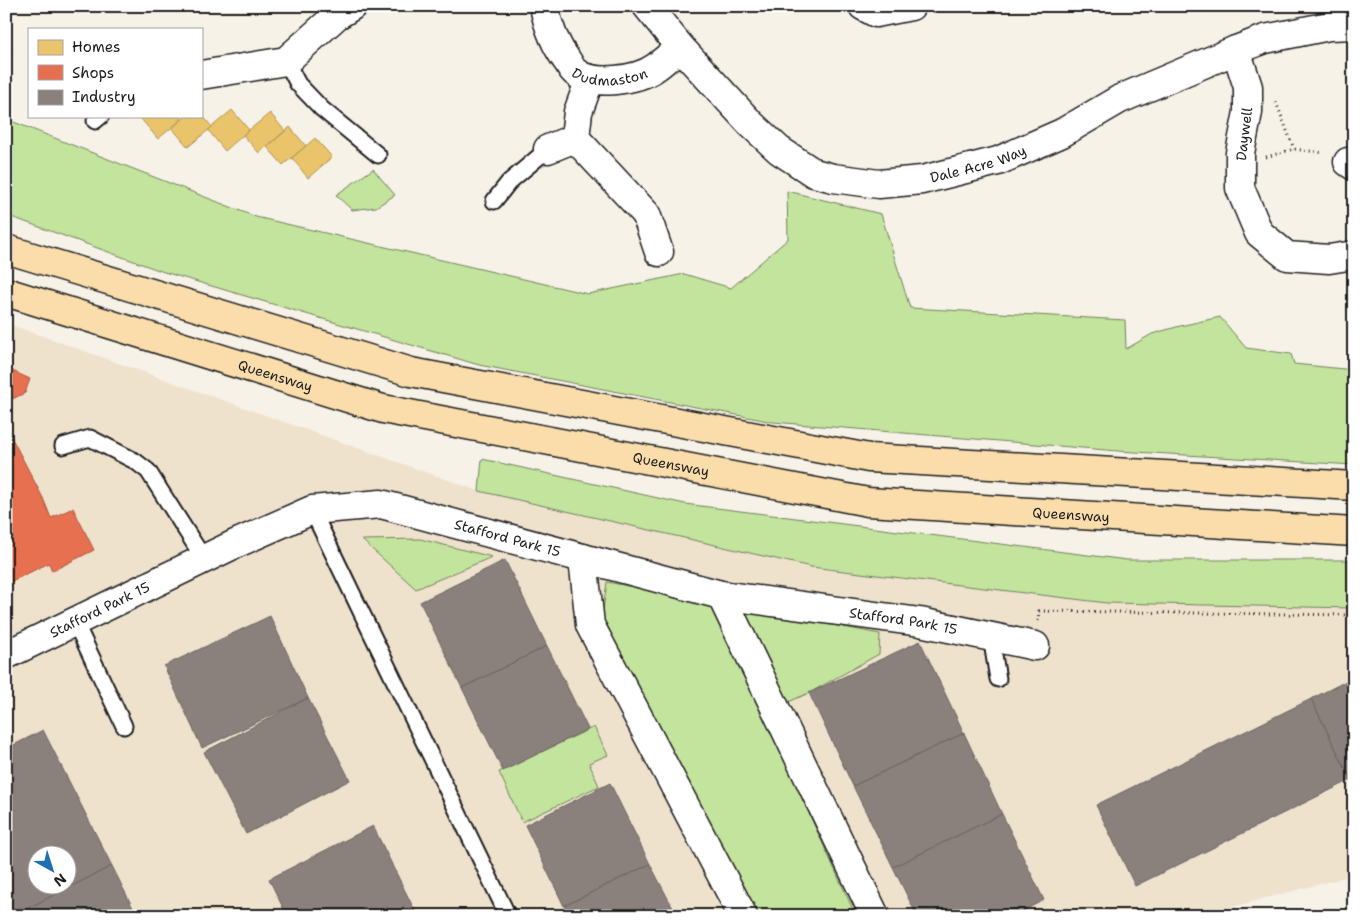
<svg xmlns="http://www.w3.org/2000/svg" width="1360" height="922" viewBox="0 0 1360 922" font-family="'Shantell Sans',sans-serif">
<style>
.built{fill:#eee2cd;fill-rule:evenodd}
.green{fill:#c3e49d;stroke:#70805c}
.homes{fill:#e9c46a;stroke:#ac9253}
.shops{fill:#e76f51;stroke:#aa5641}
.industry{fill:#8a817c;stroke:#69635f;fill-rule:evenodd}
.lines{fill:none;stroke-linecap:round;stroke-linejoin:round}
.lane-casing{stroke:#1c1c1c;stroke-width:19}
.street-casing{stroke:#1c1c1c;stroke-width:31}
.secondary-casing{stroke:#1c1c1c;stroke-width:31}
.highway-casing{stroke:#1c1c1c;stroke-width:31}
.path{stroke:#1c1c1c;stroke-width:3;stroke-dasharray:1 4;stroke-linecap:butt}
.lane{stroke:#fff;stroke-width:15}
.street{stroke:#fff;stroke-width:28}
.secondary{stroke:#fff;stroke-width:28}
.highway{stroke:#faddab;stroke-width:28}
.labels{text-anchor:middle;stroke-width:5;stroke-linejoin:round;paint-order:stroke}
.street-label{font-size:14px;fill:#1c1c1c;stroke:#fff}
</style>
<rect width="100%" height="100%" fill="#f7f2e8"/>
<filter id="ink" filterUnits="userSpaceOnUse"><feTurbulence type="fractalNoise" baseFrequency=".02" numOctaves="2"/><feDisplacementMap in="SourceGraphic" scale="10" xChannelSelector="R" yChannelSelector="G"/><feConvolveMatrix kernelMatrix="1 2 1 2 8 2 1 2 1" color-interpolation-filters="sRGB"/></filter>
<g filter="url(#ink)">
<path class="built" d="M6 323 479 491 811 567 1107 603 1354 608V875L1199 916H6ZM38 854H68V884H38Z"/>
<g class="green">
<polygon points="6,119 256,217 588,294 684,274 731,288 788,239 787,191 881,214 910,308 1125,320 1126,349 1152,334 1180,326 1220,317 1246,348 1291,354 1294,364 1354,370 1354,465 1118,451 773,422 479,365 164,272 6,215"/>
<polygon points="373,169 395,195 376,207 352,210 336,195"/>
<polygon points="482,459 685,504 1127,560 1354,560 1354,608 1107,603 811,567 479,491"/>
<polygon points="420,539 492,557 416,589 362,540"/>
<polygon points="607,582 880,634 879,654 809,693 763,713 856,916 757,916 602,617"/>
<polygon points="594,727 608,755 589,763 599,786 522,822 499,772"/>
</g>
<g class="homes">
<polygon points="232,110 249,130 225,151 208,130"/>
<polygon points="270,113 285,131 259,153 243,135"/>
<polygon points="201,114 212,127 188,147 172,128 186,116 201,116"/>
<polygon points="144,116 180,116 182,119 158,139 141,119"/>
<polygon points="290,127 306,146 283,165 267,147"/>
<polygon points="315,138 332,157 308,178 292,158"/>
</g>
<g class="shops">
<polygon points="6,368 30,379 25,393 6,402"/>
<polygon points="6,427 43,498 51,518 73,508 94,550 52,571 49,563 6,584"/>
</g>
<g class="industry">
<polygon points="505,560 547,646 462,688 420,602"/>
<polygon points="270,616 308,698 202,748 164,666"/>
<polygon points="920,641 964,733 853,786 809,693"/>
<polygon points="547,646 588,729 503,771 462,688"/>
<polygon points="1354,677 1354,786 1311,699"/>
<polygon points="308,698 350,780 246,834 204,752"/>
<polygon points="1311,699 1351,780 1135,886 1096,805"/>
<path d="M43 730 112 866 12 916H6V749ZM38 854H68V884H38Z"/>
<polygon points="964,733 1002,814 893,867 853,786"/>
<polygon points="610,783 650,864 564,906 525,825"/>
<polygon points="1002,814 1044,900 1013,916 917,916 893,867"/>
<polygon points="373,826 413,907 395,916 287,916 269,879"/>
<polygon points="650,864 677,916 569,916 564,906"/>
<polygon points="112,866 137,916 12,916"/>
<polygon points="413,907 418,916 395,916"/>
</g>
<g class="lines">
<g class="lane-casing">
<g id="lane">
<polyline points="286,61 298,84 322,109 378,155"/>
<polyline points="95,121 101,116"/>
<polyline points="494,201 509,182 548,149"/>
<polyline points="63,446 90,438 135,461 148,471 204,559"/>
<polyline points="312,510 508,916"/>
<polyline points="75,622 124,726"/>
<polyline points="991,637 998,679"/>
</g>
</g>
<g class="street-casing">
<g id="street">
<path id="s1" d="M544 6C548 27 555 45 568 62 570 65 572 70 575 72 593 87 638 80 656 67 664 61 672 54 680 47"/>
<polyline points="863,6 876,13 911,6"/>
<polyline points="1236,50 1248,87 1248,112 1240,153 1240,188 1259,233 1287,256 1329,259 1354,255"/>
<polyline points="201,75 286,61 336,16 352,6"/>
<polyline points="590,79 578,112 575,138 646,214 659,252"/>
<polyline points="548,149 575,138"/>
<polyline points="1348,162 1354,166"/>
<polyline points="583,558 590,625 743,916"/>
<polyline points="721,595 875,916"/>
<path id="s2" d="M6 655 235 544 312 510 381 504 721 595 920 622 1035 646"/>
</g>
</g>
<g class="secondary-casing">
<g id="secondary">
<path id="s3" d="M647 6 680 47 751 124 779 150 814 173 833 178 879 184 922 180 998 161 1062 133 1120 99 1236 50 1265 39 1329 26 1354 25"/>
</g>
</g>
<g class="highway-casing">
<g id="highway">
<polyline points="6,249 411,372 869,458 1354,486"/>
<path id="s4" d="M6 292 383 409 868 502 1354 532"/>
</g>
</g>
<g class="path">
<polyline points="6,58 11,54"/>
<polyline points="1276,102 1294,149"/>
<polyline points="1266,157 1294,149 1324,153"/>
<polyline points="1038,621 1039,611 1354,615"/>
</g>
<use href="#lane" class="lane"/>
<use href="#street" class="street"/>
<use href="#secondary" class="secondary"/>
<use href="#highway" class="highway"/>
</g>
</g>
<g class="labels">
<g class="street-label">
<text dy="5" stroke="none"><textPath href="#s1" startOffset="110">Dudmaston</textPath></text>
<text transform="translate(1244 134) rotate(-83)" y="5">Daywell</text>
<text dy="5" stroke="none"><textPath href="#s3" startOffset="405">Dale Acre Way</textPath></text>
<text dy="5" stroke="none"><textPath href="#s4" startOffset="282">Queensway</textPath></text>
<text dy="5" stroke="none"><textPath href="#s4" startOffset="688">Queensway</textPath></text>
<text dy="5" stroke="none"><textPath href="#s4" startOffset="1092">Queensway</textPath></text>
<text dy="5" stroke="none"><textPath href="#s2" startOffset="539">Stafford Park 15</textPath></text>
<text dy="5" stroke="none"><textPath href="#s2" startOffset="104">Stafford Park 15</textPath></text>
<text dy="5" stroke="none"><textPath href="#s2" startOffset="944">Stafford Park 15</textPath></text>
</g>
</g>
<rect width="1360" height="922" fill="none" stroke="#fff" stroke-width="25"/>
<rect x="12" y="12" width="1335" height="897" fill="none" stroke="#1c1c1c" stroke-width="2" filter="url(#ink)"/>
<rect x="28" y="28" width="175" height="90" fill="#ffffff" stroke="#a4a4a4"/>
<rect x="38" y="40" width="25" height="15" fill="#e9c46a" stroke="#a4a4a4"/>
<text x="72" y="52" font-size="15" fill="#1c1c1c">Homes</text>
<rect x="38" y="65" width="25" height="15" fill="#e76f51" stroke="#a4a4a4"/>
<text x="72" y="78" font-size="15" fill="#1c1c1c">Shops</text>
<rect x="38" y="90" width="25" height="15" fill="#8a817c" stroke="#a4a4a4"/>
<text x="72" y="102" font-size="15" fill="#1c1c1c">Industry</text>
<g transform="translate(52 870) rotate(141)"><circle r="24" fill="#ffffff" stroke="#a4a4a4"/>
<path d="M0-4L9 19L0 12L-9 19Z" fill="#1f6fb2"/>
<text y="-8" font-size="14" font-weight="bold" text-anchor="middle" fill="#1c1c1c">N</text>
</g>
</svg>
